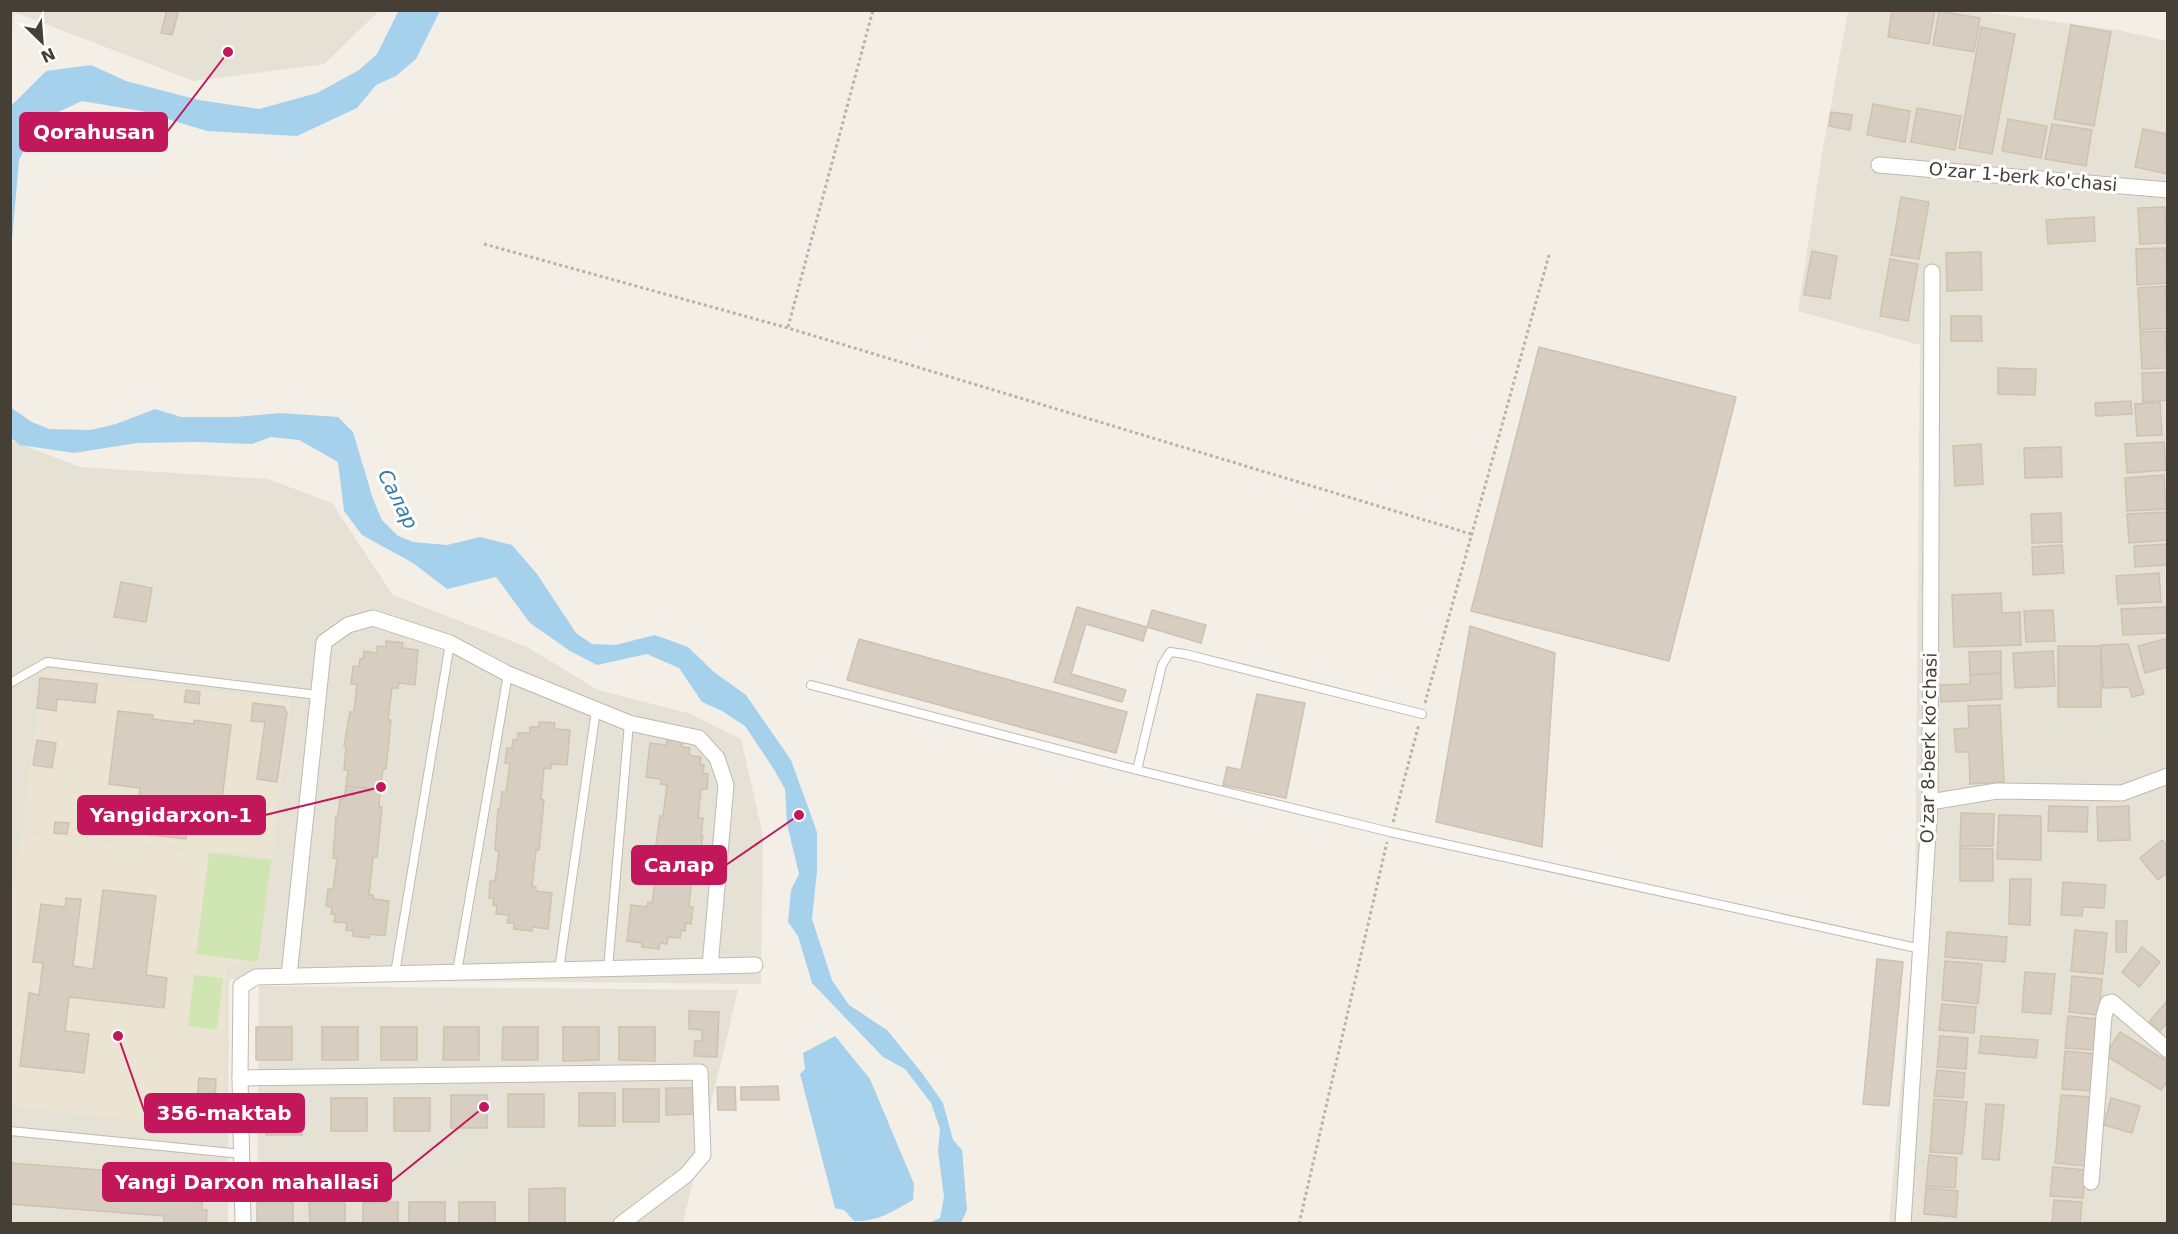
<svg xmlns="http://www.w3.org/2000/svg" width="2178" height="1234" viewBox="0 0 2178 1234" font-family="'DejaVu Sans',sans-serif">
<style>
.residential{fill:#e6e1d5}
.education{fill:#ebe4d2}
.green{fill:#cfe5b2}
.water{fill:#a6d1ed}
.building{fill:#d7cdc0;stroke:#cec2b1;stroke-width:1.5}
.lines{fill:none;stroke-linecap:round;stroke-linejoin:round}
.lane-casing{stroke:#c1b9ad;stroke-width:10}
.street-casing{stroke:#c1b9ad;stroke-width:17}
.path{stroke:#bfb29c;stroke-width:3;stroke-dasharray:3 3;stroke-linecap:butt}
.lane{stroke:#fff;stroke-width:8}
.street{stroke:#fff;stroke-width:15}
.labels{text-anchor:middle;stroke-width:6;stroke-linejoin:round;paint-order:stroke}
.street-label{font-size:18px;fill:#453f36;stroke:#fff}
.water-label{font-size:20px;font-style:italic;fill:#347cad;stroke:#fff}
.leader{fill:none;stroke:#c2185b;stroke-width:2}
.callout-dot{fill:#c2185b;stroke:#fff;stroke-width:2}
.callout{fill:#c2185b;stroke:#c2185b;stroke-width:2}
.callout-label{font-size:20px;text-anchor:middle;font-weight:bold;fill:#fff}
</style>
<rect width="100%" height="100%" fill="#f3efe7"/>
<g class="residential">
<polygon points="11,11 379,11 324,64 194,81 14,12 11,41"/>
<polygon points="1848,11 1976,11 2118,30 2167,41 2167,1223 1889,1223 1915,920 1920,345 1798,311 1822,154"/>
<polygon points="10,440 80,467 268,479 332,503 393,595 529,648 598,690 688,713 741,739 763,835 761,984 229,979 228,1223 11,1223"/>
<polygon points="259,986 738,990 683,1223 257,1224"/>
</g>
<g class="education">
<polygon points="43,670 291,701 272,858 22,830"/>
<polygon points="21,831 271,860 259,962 226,966 223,1131 11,1107 10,913"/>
</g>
<g class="green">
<polygon points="209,853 271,860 258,962 196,954"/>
<polygon points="194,975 223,978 217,1030 188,1026"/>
</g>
<g class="water">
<polygon points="399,10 440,11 416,59 396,76 376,85 357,108 297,136 207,131 141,111 82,101 39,121 19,160 11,251 11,106 46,71 91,65 126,81 199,100 259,109 317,93 359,70 377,54"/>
<polygon points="10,407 32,422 49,429 90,430 116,424 155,409 181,417 235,417 281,413 338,417 353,432 373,499 382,520 398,536 413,542 447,545 480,537 512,545 537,574 576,633 592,644 615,645 655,635 688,647 714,672 746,695 791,760 817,832 817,871 812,919 832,980 849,1005 887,1030 922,1073 943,1103 953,1140 962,1150 967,1210 961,1223 929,1223 940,1218 944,1197 938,1151 940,1129 931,1103 905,1069 883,1057 812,983 798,936 788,922 791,890 799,874 787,824 785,789 773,768 745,726 722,711 702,702 679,668 647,654 597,665 570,651 530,623 496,577 447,589 413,563 362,535 344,511 338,462 299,440 271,437 252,444 199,442 137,443 74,453 20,445 11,438"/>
<path d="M835 1036 870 1079 914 1184 913 1200C893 1211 878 1222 854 1221L844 1210 835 1208 800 1074 805 1069 803 1053Z"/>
</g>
<g class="building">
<polygon points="167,10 179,10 172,35 161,33"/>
<polygon points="1892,10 1935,10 1929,44 1888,37"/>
<polygon points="1939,11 1980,18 1974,52 1933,45"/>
<polygon points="2071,25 2111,32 2094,126 2054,119"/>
<polygon points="1981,27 2015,34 1992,154 1959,148"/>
<polygon points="1873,104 1910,111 1905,142 1867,135"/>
<polygon points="1917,108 1961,116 1955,150 1911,142"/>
<polygon points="1831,112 1852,115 1850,130 1829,126"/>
<polygon points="2008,119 2047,126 2041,158 2002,151"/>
<polygon points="2052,124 2092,130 2086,166 2045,159"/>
<polygon points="2143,129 2168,134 2168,174 2135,167"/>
<polygon points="1901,197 1929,202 1919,259 1891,255"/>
<polygon points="2165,207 2166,243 2140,244 2138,208"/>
<polygon points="2094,217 2095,241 2048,244 2046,220"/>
<polygon points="2165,248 2167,283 2137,285 2136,249"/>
<polygon points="1812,251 1837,256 1830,299 1804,295"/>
<polygon points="1981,252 1982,290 1947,291 1946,253"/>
<polygon points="1890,259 1918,264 1908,321 1880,316"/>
<polygon points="2165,286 2167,328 2140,330 2138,288"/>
<polygon points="1951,316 1981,316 1982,341 1951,341"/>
<polygon points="2165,331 2167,368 2142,369 2140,332"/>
<polygon points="1539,347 1736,397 1669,661 1471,611"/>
<polygon points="1998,368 2036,369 2035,395 1998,394"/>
<polygon points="2167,372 2168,400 2143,402 2142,373"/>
<polygon points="2131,401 2132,414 2096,416 2095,403"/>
<polygon points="2160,402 2162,435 2137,436 2135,404"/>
<polygon points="2164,442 2166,470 2127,473 2125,444"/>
<polygon points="1981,444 1983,484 1955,486 1953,446"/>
<polygon points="2061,447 2062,477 2025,478 2024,448"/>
<polygon points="2164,475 2166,509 2127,511 2125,478"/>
<polygon points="2166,512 2168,540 2129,543 2127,514"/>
<polygon points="2061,513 2062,542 2032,543 2031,514"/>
<polygon points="2168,544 2168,565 2135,567 2134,546"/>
<polygon points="2062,545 2064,573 2033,575 2032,547"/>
<polygon points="2159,573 2161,602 2118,604 2116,576"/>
<polygon points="121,582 152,588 146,622 114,617"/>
<polygon points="2001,593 2002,613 2020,612 2021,645 1954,647 1952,595"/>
<polygon points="1077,607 1147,627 1143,641 1086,624 1071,674 1126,690 1122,702 1054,682"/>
<polygon points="2166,607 2167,633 2123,635 2121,609"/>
<polygon points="1152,610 1206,625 1201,643 1147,627"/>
<polygon points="2053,610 2055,641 2026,642 2024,611"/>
<polygon points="1470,626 1555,653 1542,847 1436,822"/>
<polygon points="2168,638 2168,667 2145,673 2138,646"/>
<polygon points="859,639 1127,712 1116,753 847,680"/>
<polygon points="386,641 403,643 402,648 418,650 415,685 399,683 398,688 392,688 388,720 391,720 386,769 383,769 380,790 346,786 348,770 344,770 346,746 344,746 350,712 354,712 357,684 351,684 353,666 359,667 360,659 363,659 364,651 377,653 377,646 386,647"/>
<polygon points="2128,644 2144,694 2132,697 2129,687 2103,688 2101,645"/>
<rect x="2058" y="646" width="43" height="61"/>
<polygon points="2001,651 2001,673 1970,675 1969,652"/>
<polygon points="2053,651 2055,686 2015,688 2013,653"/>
<polygon points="2001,673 2002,699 1941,702 1940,685 1970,684 1970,675"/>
<polygon points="40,678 97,684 95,703 57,699 56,711 37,708"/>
<polygon points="186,690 200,692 199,704 184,702"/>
<polygon points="1257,694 1305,703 1286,798 1223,785 1227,767 1241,770"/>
<polygon points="253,703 284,707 287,713 277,782 257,779 265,722 251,721"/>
<polygon points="2000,705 2004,782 1970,784 1969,752 1956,752 1954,729 1969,728 1968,706"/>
<polygon points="118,711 153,715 152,719 194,724 194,720 231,725 222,800 191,796 186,839 134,833 140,788 109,784"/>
<polygon points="539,722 555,723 554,729 570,730 567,765 551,764 551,769 544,768 541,799 544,800 539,850 536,850 532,886 536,887 536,891 552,893 548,929 532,927 532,931 514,929 514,923 507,923 509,915 496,914 497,906 493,905 494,898 489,898 490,881 495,881 499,851 495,850 498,809 500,809 502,792 506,792 510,764 505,763 507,748 512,748 513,740 517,740 518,733 530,733 530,727 539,727"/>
<polygon points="667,739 682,741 682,747 690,748 689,755 701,757 700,764 704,765 703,773 708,774 707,789 701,789 698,818 703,818 701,836 703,836 696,876 692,876 689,907 693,907 691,924 686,923 685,931 681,930 680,938 668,937 667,944 660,943 659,949 642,947 642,943 627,941 631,905 647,907 648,902 652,903 657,867 653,866 660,816 663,816 667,785 661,784 661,779 646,777 650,743 666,745"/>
<polygon points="37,740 56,743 52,768 33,765"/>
<polygon points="346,786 380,790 379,807 382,807 377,857 373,857 369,895 373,895 373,899 389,901 385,936 370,934 369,938 353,936 353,931 346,930 347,923 334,922 335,914 331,914 332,907 326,906 328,889 333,889 337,859 333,858 336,816 338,816 340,799 344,799"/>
<polygon points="2049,806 2088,807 2087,832 2048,831"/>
<polygon points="2129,806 2130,840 2098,841 2097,807"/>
<polygon points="1961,813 1994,814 1993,846 1960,846"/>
<polygon points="1999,815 2041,816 2041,860 1997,859"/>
<polygon points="55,822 69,823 67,834 54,833"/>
<polygon points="2162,840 2168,846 2168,872 2158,880 2140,858"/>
<polygon points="1960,848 1993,849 1993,881 1960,881"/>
<polygon points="2010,879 2031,879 2030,925 2009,924"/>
<polygon points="2063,882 2106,885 2104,908 2083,907 2082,916 2061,915"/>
<polygon points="103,890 156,896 146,975 167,978 164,1008 69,997 65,1031 89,1034 84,1073 20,1066 29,993 39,995 43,963 33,962 41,904 65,907 66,898 81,899 73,966 93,969"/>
<polygon points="2116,921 2127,921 2126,952 2116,952"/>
<polygon points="2075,930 2107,933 2103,974 2071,971"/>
<polygon points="1947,932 2007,937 2005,962 1945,957"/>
<polygon points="2142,947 2160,962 2139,987 2122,972"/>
<polygon points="1877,959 1903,962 1889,1106 1863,1104"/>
<polygon points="1945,961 1982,964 1978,1004 1942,1000"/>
<polygon points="2025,972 2055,974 2051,1014 2022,1012"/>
<polygon points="2072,976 2102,979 2099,1015 2069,1012"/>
<polygon points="2168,1000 2168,1022 2160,1031 2149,1022"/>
<polygon points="1942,1004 1976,1007 1974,1033 1939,1030"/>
<polygon points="689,1011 719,1012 717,1057 694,1056 695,1041 702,1041 702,1030 689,1029"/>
<polygon points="2068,1016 2098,1019 2095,1050 2065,1048"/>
<rect x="256" y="1027" width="36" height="33"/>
<rect x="322" y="1027" width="36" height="33"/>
<rect x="381" y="1027" width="36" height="33"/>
<polygon points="444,1027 479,1027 479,1060 443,1060"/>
<polygon points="503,1027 538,1027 538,1060 502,1060"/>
<polygon points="563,1027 599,1027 599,1060 563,1061"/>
<polygon points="619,1027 655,1027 655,1061 619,1060"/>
<polygon points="2120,1032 2168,1062 2168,1080 2161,1090 2105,1055"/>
<polygon points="1940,1036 1968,1038 1966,1069 1937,1067"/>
<polygon points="1981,1036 2038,1040 2036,1058 1979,1053"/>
<polygon points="2065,1051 2095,1054 2092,1091 2062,1089"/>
<polygon points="1937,1070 1965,1073 1963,1098 1934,1096"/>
<polygon points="199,1078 216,1079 215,1103 197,1102"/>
<polygon points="778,1086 779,1100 741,1100 741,1087"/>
<polygon points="717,1087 735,1087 736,1110 718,1110"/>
<polygon points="666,1088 695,1088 695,1114 666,1115"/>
<rect x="623" y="1089" width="36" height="33"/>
<rect x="579" y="1093" width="36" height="33"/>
<rect x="508" y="1094" width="36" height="33"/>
<rect x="451" y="1095" width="36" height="33"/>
<polygon points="2061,1095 2092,1097 2086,1166 2055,1163"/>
<rect x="331" y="1098" width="36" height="33"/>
<rect x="394" y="1098" width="36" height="33"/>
<polygon points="2111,1098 2140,1106 2132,1133 2104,1125"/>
<polygon points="1934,1099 1967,1102 1962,1154 1930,1152"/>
<rect x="266" y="1102" width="36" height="33"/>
<polygon points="1986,1104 2004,1105 1999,1160 1982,1159"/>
<polygon points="1929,1155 1957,1158 1955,1188 1926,1186"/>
<polygon points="10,1163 178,1176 180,1185 190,1186 190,1190 200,1191 199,1202 202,1202 202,1210 207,1210 206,1224 164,1224 164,1216 10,1204"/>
<polygon points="2053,1167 2085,1170 2083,1198 2050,1196"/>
<polygon points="565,1188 565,1224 529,1224 529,1189"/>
<polygon points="1926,1188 1958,1191 1956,1217 1924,1214"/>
<polygon points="2054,1200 2082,1202 2080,1224 2052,1224"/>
<polygon points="398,1202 398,1224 363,1224 363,1203"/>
<rect x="409" y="1202" width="36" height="22"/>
<rect x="459" y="1202" width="36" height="22"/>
<rect x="257" y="1203" width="36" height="21"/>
<polygon points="309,1203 345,1203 345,1224 310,1224"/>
</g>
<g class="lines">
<g class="lane-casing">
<g id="lane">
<polyline points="10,683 47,662 317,695"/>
<polyline points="811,685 1137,770 1390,832 1921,949"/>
<polyline points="1137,770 1162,665 1170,652 1185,654 1422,714"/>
<polyline points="608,969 629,723"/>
<polyline points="559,970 596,710"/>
<polyline points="457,972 508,674"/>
<polyline points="395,973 450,643"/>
<polyline points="10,1131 242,1154"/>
</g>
</g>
<g class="street-casing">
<g id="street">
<polyline points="1879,165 2168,190"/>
<polyline points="1930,802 1997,791 2122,793 2168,776"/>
<polyline points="289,976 324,642 348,625 373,618 450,643 508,674 629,723 699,738 717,758 726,785 710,966"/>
<polyline points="240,1078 700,1072 703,1155 686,1175 621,1224"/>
<polyline points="2091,1182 2104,1016 2108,1003 2112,1002 2168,1050"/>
<polyline points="243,1224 240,1078 241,986 256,977 755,965"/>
<polyline points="1903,1224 1930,802 1932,272"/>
</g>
</g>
<g class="path">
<polyline points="484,244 788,328 1471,534"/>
<polyline points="788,327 873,10"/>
<polyline points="1425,703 1549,255"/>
<polyline points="1393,822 1419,724"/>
<polyline points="1299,1224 1387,842"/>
</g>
<use href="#lane" class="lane"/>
<use href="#street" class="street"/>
</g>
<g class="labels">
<g class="street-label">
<text transform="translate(2023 177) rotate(5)" y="6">O'zar 1-berk ko'chasi</text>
<text transform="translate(1929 748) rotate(-89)" y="6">Oʻzar 8-berk koʻchasi</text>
</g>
<g class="water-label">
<text transform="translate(398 499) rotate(63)" y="7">Салар</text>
</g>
</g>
<path class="leader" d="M228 52L167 132M381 787L265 815M799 815L726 865M118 1036L145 1113M484 1107L391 1182"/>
<g class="callout-dot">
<circle cx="228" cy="52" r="6"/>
<circle cx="381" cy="787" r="6"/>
<circle cx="799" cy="815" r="6"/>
<circle cx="118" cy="1036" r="6"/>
<circle cx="484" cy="1107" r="6"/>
</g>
<g class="callout">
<rect x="20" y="113" width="147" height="38" rx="6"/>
<rect x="78" y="796" width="187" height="38" rx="6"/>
<rect x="632" y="846" width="94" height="38" rx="6"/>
<rect x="145" y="1094" width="159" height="38" rx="6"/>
<rect x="103" y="1163" width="288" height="38" rx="6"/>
</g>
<g class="callout-label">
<text x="94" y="139">Qorahusan</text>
<text x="171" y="822">Yangidarxon-1</text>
<text x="679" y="872">Салар</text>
<text x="224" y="1120">356-maktab</text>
<text x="247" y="1189">Yangi Darxon mahallasi</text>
</g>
<rect width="2178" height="1234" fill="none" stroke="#453f36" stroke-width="24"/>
<g transform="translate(42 42) rotate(155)" stroke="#ffffff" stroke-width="4.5" paint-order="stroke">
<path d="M0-4.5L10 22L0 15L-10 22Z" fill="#453f36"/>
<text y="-9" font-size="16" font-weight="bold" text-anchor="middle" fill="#453f36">N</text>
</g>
</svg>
